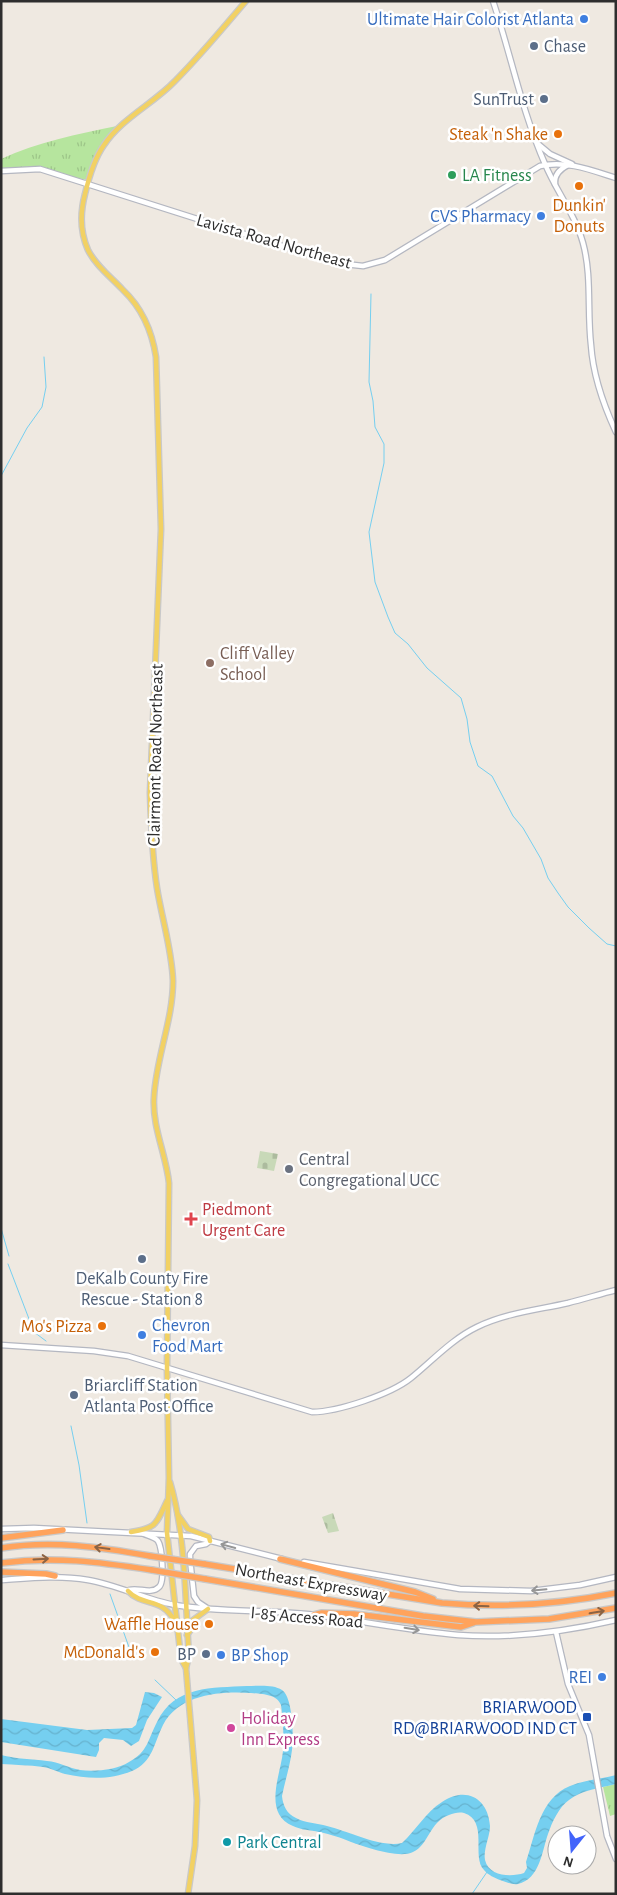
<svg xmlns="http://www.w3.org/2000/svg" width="617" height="1895" viewBox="0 0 617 1895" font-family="'Alegreya Sans',sans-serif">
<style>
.cemetery{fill:url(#cemetery-stones)}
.park{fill:url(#park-tufts)}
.water{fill:url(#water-waves)}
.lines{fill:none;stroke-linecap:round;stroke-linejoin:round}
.stream{stroke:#75cff0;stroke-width:1}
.secondary-casing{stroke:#b4b7c1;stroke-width:7}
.primary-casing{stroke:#c9c9c9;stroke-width:7}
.highway-casing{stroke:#c9c9c9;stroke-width:8}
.secondary{stroke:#fff;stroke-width:4.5}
.primary{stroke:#f2d163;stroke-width:4.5}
.highway{stroke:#ffa35c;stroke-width:5.5}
.highway-bridge-casing{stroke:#c9c9c9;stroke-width:8;stroke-linecap:butt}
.highway-bridge{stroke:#ffa35c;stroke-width:5.5}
.oneway{stroke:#969696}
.oneway2{stroke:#8c6343}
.shop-dot{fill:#3f7fe0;stroke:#fff;stroke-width:2}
.service-dot{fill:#5c6f8a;stroke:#fff;stroke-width:2}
.food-dot{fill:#e8710a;stroke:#fff;stroke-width:2}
.leisure-dot{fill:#2e9e5b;stroke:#fff;stroke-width:2}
.education-dot{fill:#8d6e63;stroke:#fff;stroke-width:2}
.worship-dot{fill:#6b7280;stroke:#fff;stroke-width:2}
.health-dot{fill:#e0444e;stroke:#fff;stroke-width:2}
.transit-dot{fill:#1a4fb4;stroke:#fff;stroke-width:2}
.hotel-dot{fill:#d1479c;stroke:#fff;stroke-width:2}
.culture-dot{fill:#0f9aa8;stroke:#fff;stroke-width:2}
.labels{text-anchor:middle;stroke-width:5;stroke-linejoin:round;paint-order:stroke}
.shop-label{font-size:18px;fill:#366cbe;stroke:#fff;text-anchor:end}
.service-label{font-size:18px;fill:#4e5e75;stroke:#fff;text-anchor:start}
.food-label{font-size:18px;fill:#c56008;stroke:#fff;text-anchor:end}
.leisure-label{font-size:18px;fill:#27864d;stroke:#fff;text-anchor:start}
.street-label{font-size:18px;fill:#2e2e2e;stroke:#fff}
.education-label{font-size:18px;fill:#785e54;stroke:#fff;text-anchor:start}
.worship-label{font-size:18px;fill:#5b616d;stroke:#fff;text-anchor:start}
.health-label{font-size:18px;fill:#be3a42;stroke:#fff;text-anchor:start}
.transit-label{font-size:18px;fill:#164399;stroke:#fff;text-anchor:end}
.hotel-label{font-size:18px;fill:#b23c85;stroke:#fff;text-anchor:start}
.culture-label{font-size:18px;fill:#0d838f;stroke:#fff;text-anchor:start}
</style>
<defs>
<pattern id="cemetery-stones" width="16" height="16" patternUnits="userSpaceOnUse" patternTransform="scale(1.25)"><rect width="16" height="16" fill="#c8d9b8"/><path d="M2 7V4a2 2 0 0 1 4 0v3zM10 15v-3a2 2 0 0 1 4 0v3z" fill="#acbb9e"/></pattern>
<pattern id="park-tufts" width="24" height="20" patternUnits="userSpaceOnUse" patternTransform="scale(1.25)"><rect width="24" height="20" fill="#b6e59e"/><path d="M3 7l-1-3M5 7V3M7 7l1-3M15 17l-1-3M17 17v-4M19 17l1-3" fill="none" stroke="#9dc588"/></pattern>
<pattern id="water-waves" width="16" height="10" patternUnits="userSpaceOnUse" patternTransform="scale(1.25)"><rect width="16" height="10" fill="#75cff0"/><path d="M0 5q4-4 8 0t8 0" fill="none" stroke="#66b2ce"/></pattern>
</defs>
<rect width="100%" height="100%" fill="#efe9e1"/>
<g class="cemetery">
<polygon points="260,1151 278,1154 274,1171 257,1168"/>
<polygon points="333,1513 339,1531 328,1533 322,1517"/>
</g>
<g class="park">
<path d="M117 126 97 157 89 180 58 175 40 169 1 170V159C38 142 77 134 117 126Z"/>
<polygon points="616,1784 616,1814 610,1816 603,1787"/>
</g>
<g class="water">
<path d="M247 1686C258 1686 273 1684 282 1690 293 1697 294 1739 292 1750 290 1766 285 1781 282 1796 283 1806 287 1814 296 1818 305 1823 317 1823 327 1826 348 1831 381 1848 402 1843 416 1830 426 1812 442 1802 466 1786 488 1798 490 1826 490 1837 483 1849 485 1860 489 1877 512 1877 524 1873L527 1868 526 1862C535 1835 540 1798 570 1786 584 1780 601 1779 616 1775V1784C600 1788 582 1790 569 1800 559 1807 552 1822 548 1834 542 1851 540 1879 518 1884 512 1885 506 1882 500 1880 495 1878 488 1875 484 1870 471 1857 489 1821 464 1813 459 1812 454 1813 449 1815 429 1822 429 1845 413 1852 399 1859 365 1847 351 1842 342 1838 329 1834 319 1832 310 1830 301 1830 293 1826 262 1813 281 1774 283 1751 284 1735 283 1720 281 1705 277 1694 262 1694 251 1693 221 1691 179 1694 163 1725 154 1743 153 1762 132 1771 110 1780 88 1779 65 1774 58 1772 51 1768 43 1767 29 1765 15 1765 1 1764V1755C16 1759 32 1759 47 1761 59 1762 69 1768 80 1770 95 1772 116 1770 129 1762 148 1752 148 1739 157 1722 175 1685 212 1688 247 1686Z"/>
<polygon points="145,1692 154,1693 162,1697 147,1720 139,1741 131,1746 123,1740 104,1738 99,1743 99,1750 96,1757 1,1742 1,1719 87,1730 132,1728 136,1725"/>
</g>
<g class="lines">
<g class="stream">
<polyline points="371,294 369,382 373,401 375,427 384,444 384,463 369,532 375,582 388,617 395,633 408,644 427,668 461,698 467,719 470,742 478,766 492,776 513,816 523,828 541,859 548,878 558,893 568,907 589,928 607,944 616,946"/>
<polyline points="1,476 27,428 42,407 46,387 44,357"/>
<polyline points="1,1228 9,1256"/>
<polyline points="8,1264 34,1332 46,1341"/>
<polyline points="71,1426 79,1465 87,1523"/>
<polyline points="110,1594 130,1650"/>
<polyline points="155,1680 176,1700"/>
<polyline points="472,1894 487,1872"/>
</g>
<g class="secondary-casing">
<g id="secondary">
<path d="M493 1C511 55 522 112 545 164 556 191 575 214 583 243 592 276 587 311 591 345 593 376 603 404 616 432"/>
<polyline points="538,144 550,154 572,164"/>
<path d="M1 171 40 169 336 263 363 266 385 260 540 166C566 160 591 170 616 178"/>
<path d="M555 184C554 175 560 169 568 165"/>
<path d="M1 1345 94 1351 128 1356 312 1412C338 1412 391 1394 411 1378 432 1361 452 1339 477 1327 506 1313 537 1310 568 1303 584 1299 600 1294 616 1290"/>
<polyline points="1,1529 34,1528 191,1536 282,1559"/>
<polyline points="304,1562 460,1589 531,1591 580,1585 616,1577"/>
<path d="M1 1580C31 1578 59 1575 88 1580 118 1585 146 1600 175 1605 222 1613 269 1609 315 1615 363 1621 410 1631 458 1635 511 1639 564 1632 616 1620"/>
<path d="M129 1590C139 1587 151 1595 159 1587 165 1582 162 1547 158 1541 155 1537 149 1536 144 1534"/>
<polyline points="207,1608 198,1602 194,1596 190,1559 190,1554 196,1546 206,1544 210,1541"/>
<polyline points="556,1632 568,1684 589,1735 607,1836 616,1859"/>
</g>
</g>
<g class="primary-casing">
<g id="primary">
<path d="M170 1482C186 1536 185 1599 189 1656L186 1668"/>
<polyline points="178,1515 188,1529 209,1537 210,1541"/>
<path d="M131 1532C157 1528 156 1524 167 1501"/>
<path d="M128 1591C144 1608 161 1595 176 1623"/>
<polyline points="187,1635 190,1631 193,1620 208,1609"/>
<path d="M188 1894 195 1846 197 1800 186 1668 181 1659 167 1533 169 1478 167 1368 169 1183C166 1154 152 1127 154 1097 156 1058 173 1020 173 981 172 950 162 919 157 888 152 856 151 825 150 793L161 529 156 357C152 331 142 308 123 290 111 277 96 266 88 250 80 232 80 213 85 194 89 177 94 159 104 145 122 118 153 104 175 81 200 56 223 28 246 1"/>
</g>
</g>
<g class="highway-casing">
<g id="highway">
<polyline points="1,1538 63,1530"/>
<path d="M1 1548C52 1540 100 1547 150 1556"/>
<polyline points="280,1559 415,1592 433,1599"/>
<path d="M1 1563C55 1556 99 1562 152 1570"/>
<path d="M204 1564 442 1603C501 1608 557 1605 616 1593"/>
<polyline points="1,1572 46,1574 55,1576"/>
<polyline points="205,1579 423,1616 476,1622 549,1619 616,1608"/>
<polyline points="314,1615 322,1613 354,1614 461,1627 473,1623"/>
</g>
</g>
<use href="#secondary" class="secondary"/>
<use href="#primary" class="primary"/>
<use href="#highway" class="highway"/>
<g class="highway-bridge-casing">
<g id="highway-bridge">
<polyline points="150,1556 204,1564"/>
<polyline points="152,1570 205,1579"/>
</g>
</g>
<use href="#highway-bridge" class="highway-bridge"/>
</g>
<defs><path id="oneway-shaft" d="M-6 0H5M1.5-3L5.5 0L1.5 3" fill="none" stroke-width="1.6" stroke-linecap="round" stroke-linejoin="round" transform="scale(1.25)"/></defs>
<g class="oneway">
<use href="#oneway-shaft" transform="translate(228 1546) rotate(-165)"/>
<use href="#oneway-shaft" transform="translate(539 1590) rotate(175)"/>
<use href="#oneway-shaft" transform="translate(412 1629) rotate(9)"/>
</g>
<g class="oneway2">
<use href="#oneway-shaft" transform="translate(102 1548) rotate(-172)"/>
<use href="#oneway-shaft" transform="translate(41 1559) rotate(-3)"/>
<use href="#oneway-shaft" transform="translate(481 1606) rotate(-178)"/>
<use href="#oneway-shaft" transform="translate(597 1612) rotate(-10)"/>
</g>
<g class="shop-dot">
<circle cx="584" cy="19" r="5"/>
<circle cx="541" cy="216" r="5"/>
<circle cx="142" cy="1335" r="5"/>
<circle cx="221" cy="1655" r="5"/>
<circle cx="602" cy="1677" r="5"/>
</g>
<g class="service-dot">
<circle cx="534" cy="46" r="5"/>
<circle cx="544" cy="99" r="5"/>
<circle cx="142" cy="1259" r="5"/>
<circle cx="74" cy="1395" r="5"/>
<circle cx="206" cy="1654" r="5"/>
</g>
<g class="food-dot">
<circle cx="558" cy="134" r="5"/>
<circle cx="579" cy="186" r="5"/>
<circle cx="102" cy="1326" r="5"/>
<circle cx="209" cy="1624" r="5"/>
<circle cx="155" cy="1652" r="5"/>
</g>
<circle class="leisure-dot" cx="452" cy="175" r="5"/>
<circle class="education-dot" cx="210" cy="663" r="5"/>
<circle class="worship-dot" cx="289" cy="1169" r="5"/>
<path class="health-dot" d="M188.5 1211.5h5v5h5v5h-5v5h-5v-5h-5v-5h5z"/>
<rect class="transit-dot" x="582" y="1712" width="10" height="10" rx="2.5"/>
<circle class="hotel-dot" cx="231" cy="1728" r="5"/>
<circle class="culture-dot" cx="227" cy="1842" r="5"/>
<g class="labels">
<g class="shop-label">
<text x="574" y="25">Ultimate Hair Colorist Atlanta</text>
<text x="531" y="222">CVS Pharmacy</text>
<text x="152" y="1331" text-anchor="start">Chevron<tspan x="152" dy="21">Food Mart</tspan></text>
<text x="231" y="1661" text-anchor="start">BP Shop</text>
<text x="592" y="1683">REI</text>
</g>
<g class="service-label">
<text x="544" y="52">Chase</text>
<text x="534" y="105" text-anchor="end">SunTrust</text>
<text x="142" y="1284" text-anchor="middle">DeKalb County Fire<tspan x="142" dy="21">Rescue - Station 8</tspan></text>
<text x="84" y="1391">Briarcliff Station<tspan x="84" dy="21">Atlanta Post Office</tspan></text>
<text x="196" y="1660" text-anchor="end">BP</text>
</g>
<g class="food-label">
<text x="548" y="140">Steak 'n Shake</text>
<text x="579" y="211" text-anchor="middle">Dunkin'<tspan x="579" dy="21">Donuts</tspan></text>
<text x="92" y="1332">Mo's Pizza</text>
<text x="199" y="1630">Waffle House</text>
<text x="145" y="1658">McDonald's</text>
</g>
<g class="leisure-label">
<text x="462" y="181">LA Fitness</text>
</g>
<g class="street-label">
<text transform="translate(274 241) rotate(16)" y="6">Lavista Road Northeast</text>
<text transform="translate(155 755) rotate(-89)" y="6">Clairmont Road Northeast</text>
<text transform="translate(311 1582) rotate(10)" y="6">Northeast Expressway</text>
<text transform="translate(307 1617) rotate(5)" y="6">I-85 Access Road</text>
</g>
<g class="education-label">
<text x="220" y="659">Cliff Valley<tspan x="220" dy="21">School</tspan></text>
</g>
<g class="worship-label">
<text x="299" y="1165">Central<tspan x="299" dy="21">Congregational UCC</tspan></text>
</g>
<g class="health-label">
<text x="202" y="1215">Piedmont<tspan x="202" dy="21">Urgent Care</tspan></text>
</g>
<g class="transit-label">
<text x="577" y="1713">BRIARWOOD<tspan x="577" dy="21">RD@BRIARWOOD IND CT</tspan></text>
</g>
<g class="hotel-label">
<text x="241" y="1724">Holiday<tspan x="241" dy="21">Inn Express</tspan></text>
</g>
<g class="culture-label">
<text x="237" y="1848">Park Central</text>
</g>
</g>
<rect width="617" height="1895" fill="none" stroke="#2e2e2e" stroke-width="5"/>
<g transform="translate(572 1850) rotate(197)"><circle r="24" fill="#ffffff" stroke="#ababab"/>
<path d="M0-4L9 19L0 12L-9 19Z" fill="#4264fb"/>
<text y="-8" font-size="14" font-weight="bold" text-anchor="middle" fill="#2e2e2e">N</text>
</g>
</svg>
